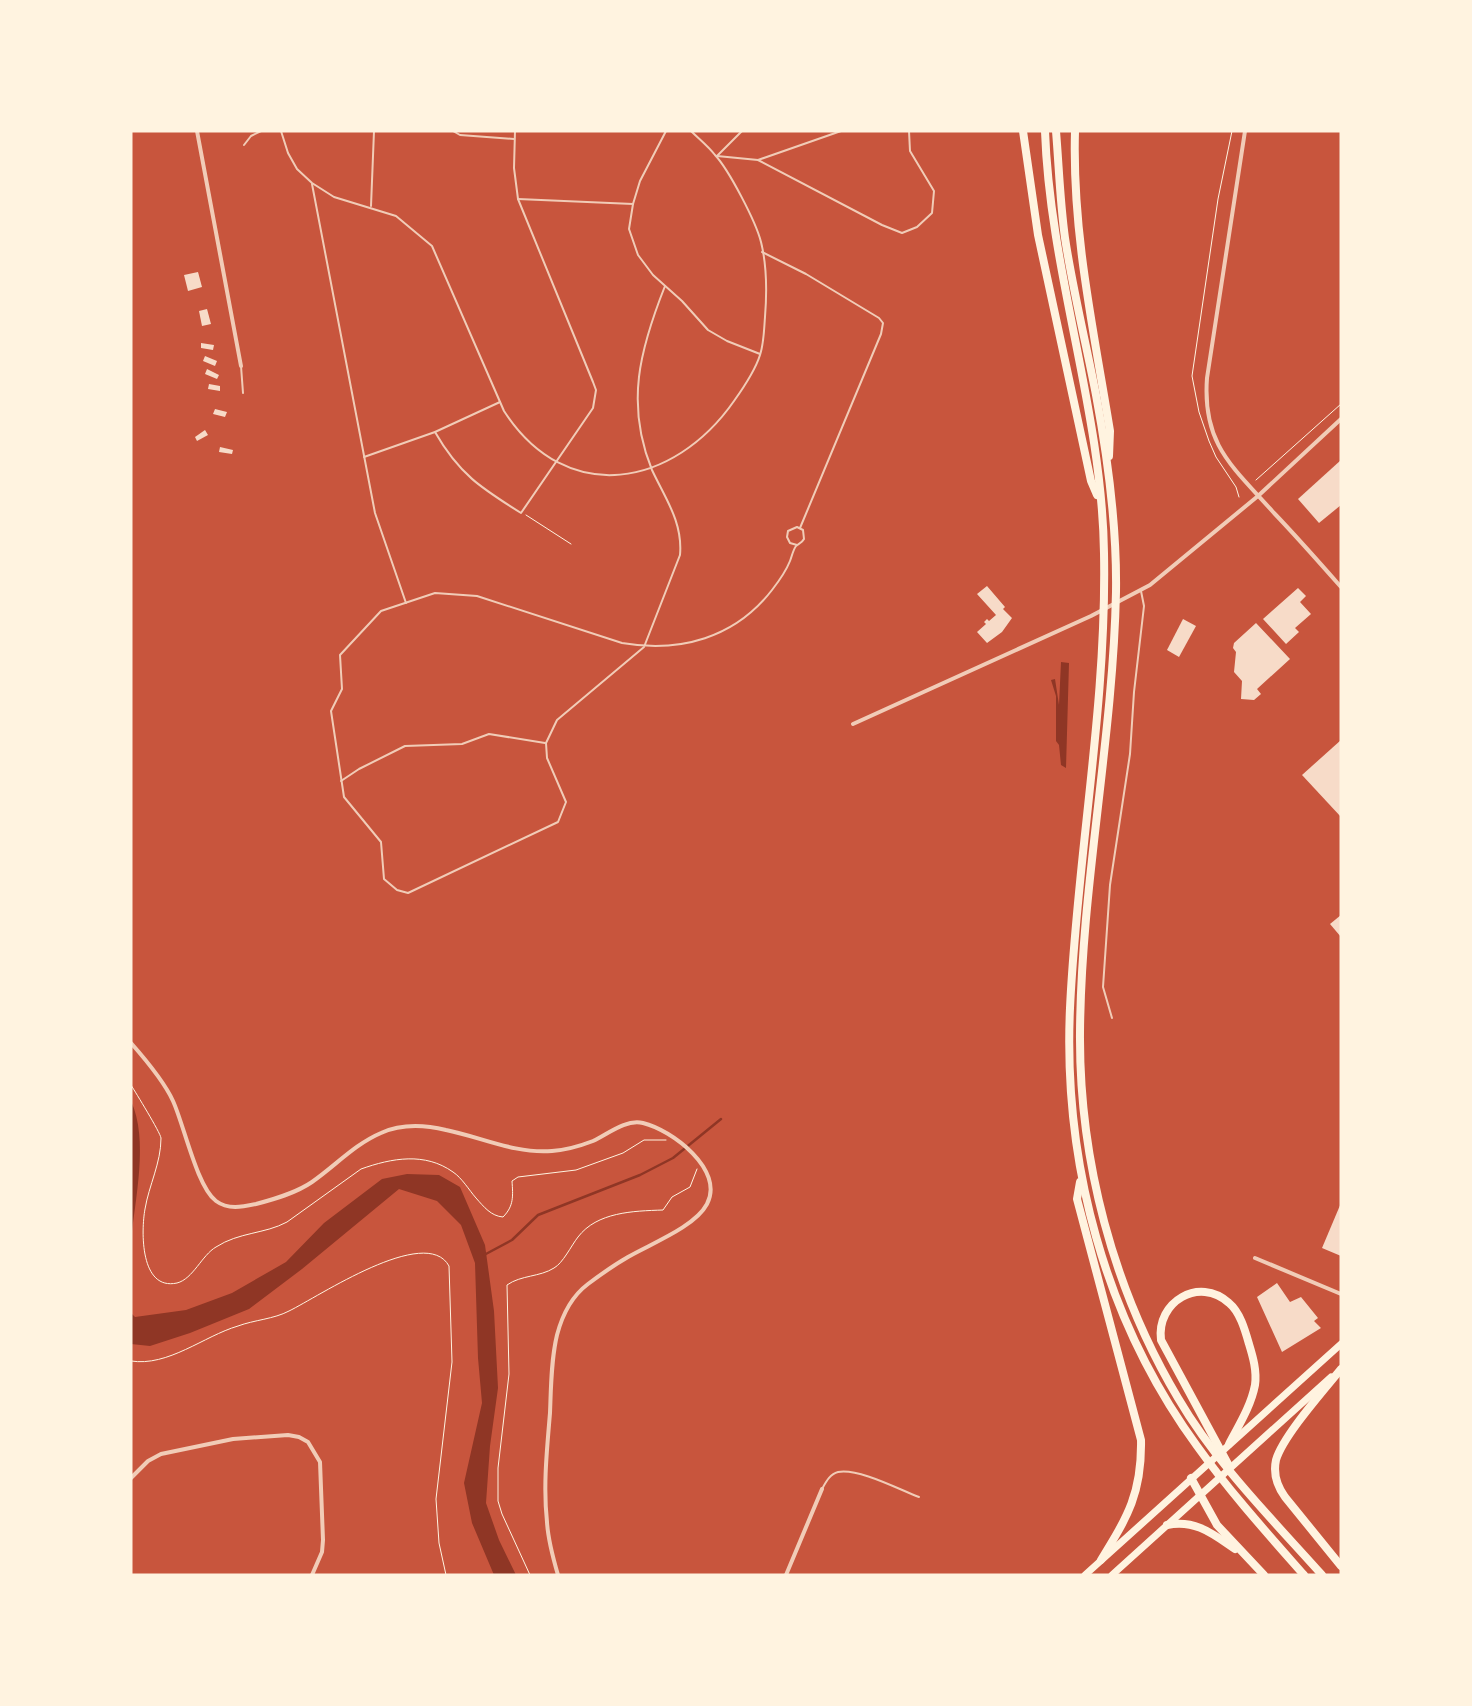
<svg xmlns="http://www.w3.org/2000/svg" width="1472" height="1706" viewBox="0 0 1472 1706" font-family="'Public Sans',sans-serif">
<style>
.water{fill:#8f3625}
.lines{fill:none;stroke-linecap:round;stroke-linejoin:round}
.stream{stroke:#8f3625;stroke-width:2.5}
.building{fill:#f7dbc8}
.path{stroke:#fff3e0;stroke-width:1}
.service{stroke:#f1ccb7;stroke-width:2}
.minor{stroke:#f1ccb7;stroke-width:4}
.trunk{stroke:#fff3e0;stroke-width:7}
.motorway{stroke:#fff3e0;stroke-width:8}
</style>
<rect width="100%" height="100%" fill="#c8553d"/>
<g class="water">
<polygon points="1061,662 1069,663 1066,768 1061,765 1059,745 1056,741 1056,696 1051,680 1055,679 1059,705"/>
<path d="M131 1101C149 1140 135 1199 131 1241Z"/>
<polygon points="407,1174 439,1175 460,1187 485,1245 494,1311 498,1388 490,1446 486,1503 499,1540 516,1575 494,1575 472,1523 464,1483 482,1403 478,1358 475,1263 461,1225 437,1201 399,1189 302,1269 249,1309 190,1333 150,1346 131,1344 131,1313 135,1317 186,1310 232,1293 286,1262 324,1223 382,1179"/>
</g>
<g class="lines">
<polyline class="stream" points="484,1255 512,1240 538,1215 640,1175 673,1158 721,1119"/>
</g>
<g class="building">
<polygon points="198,272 202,287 188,291 184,275"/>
<polygon points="207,309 211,324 202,326 199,311"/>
<polygon points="201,343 214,345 213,350 201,348"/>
<polygon points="205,356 217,361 215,366 203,361"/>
<polygon points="207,369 219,375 217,379 205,374"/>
<polygon points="209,384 220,386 220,391 208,389"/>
<polygon points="215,409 227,412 225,417 213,414"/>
<polygon points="205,430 208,435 197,441 195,437"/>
<polygon points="220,447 233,450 232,454 219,452"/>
<polygon points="1341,460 1341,505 1319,523 1298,499"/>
<polygon points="987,586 1005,607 1003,609 1012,618 1002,632 987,643 977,632 986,624 984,622 987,619 989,621 996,615 977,594"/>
<polygon points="1298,588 1306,596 1300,602 1311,614 1295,628 1299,632 1286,644 1263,619"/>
<polygon points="1183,619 1196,626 1179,657 1167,650"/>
<polygon points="1256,623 1290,659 1257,689 1261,694 1254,700 1241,699 1242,681 1234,672 1236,652 1233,648 1234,643"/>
<polygon points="1341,740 1341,817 1302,775"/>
<polygon points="1341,915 1341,937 1330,924"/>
<polygon points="1341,1203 1341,1256 1322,1248"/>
<polygon points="1277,1283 1290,1302 1301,1297 1318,1318 1314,1321 1321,1328 1282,1352 1257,1297"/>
</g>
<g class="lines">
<g class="path">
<polyline points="1232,131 1218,199 1192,376 1199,412 1209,441 1216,457 1236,487 1239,497"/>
<polyline points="1256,480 1341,404"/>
<polyline points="526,515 571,544"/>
<path d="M131 1085C136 1093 160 1132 161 1138 161 1163 149 1185 145 1209 141 1231 140 1291 177 1283 193 1279 202 1255 216 1247 239 1232 265 1234 287 1222L361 1169C392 1158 425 1152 453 1172 462 1178 469 1190 476 1198 484 1207 491 1216 503 1217 514 1206 513 1196 512 1181L518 1177 576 1170 623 1153 644 1140H666"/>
<path d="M131 1361C168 1367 204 1336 238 1326 254 1320 274 1319 289 1311 318 1297 426 1224 449 1266L452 1362 436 1499 439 1543 446 1575"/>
<path d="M530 1575 502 1514 498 1501V1468L509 1374 507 1285C521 1275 540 1277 554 1268 563 1263 571 1246 578 1237 597 1212 633 1211 663 1210L672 1197 690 1187 697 1169"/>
</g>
<g class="service">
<path d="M281 131 288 153 297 169 312 183 334 197 396 216 432 246 504 411C567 508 674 487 734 401 744 387 755 371 760 355 764 343 764 329 765 317 767 292 767 266 761 242 756 222 729 170 715 155 708 146 699 139 691 131"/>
<polyline points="453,131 460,135 514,139"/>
<polyline points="666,131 640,181 633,204 629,229 638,255 653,275 682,301 708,330 727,341 760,354"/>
<polyline points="244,145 251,136 261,131"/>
<polyline points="717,156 758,160 841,131"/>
<polyline points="717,156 742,131"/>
<polyline points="758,160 882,225 902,233 917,227 932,213 934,191 910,151 909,131"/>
<polyline points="312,184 375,513 406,603"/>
<polyline points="518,199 633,204"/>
<polyline points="371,206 374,131"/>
<polyline points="762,252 806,274 879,318 883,323 881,334 800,528"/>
<path d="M665 286C640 349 625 404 652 470 665 498 683 522 680 555L644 647 557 720 546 743 547 758 566 802 558 822 408 893 397 890 384 879 381 842 344 797 331 711 342 689 340 655 381 611 435 593 477 596 622 643C680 653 735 638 772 590 779 581 786 571 790 561 792 556 793 550 796 546 798 544 802 543 804 539L803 530 797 527 788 531 787 537 790 543 797 545"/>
<polyline points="241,366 243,393"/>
<path d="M435 432C459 474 481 488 521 513L593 408 596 390 593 382 518 199 514 168 515 131"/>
<polyline points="364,457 435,432 500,402"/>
<polyline points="341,781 359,769 405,746 462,744 489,734 545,743"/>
<polyline points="1112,1018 1103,987 1110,885 1130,754 1134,692 1144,606 1141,591"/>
<path d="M822 1489C826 1482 830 1474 838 1472 859 1468 900 1490 919 1497"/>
</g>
<g class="minor">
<polyline points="197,131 241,366"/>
<path d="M1245 131 1207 378C1202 445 1233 467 1274 513 1297 537 1319 562 1341 587"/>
<polyline points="853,724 1091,616 1150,585 1258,496 1341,419"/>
<path d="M131 1043C146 1060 164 1081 173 1101 184 1125 197 1187 216 1201 228 1210 242 1207 256 1204 275 1199 296 1193 312 1182 335 1166 355 1144 381 1133 401 1124 425 1125 446 1130 481 1137 515 1154 552 1151 566 1150 580 1146 593 1141 608 1134 625 1119 643 1123 672 1130 725 1170 707 1204 695 1227 650 1244 628 1257 614 1265 600 1275 588 1284 572 1296 562 1316 557 1335 551 1360 551 1388 550 1413 547 1449 543 1486 547 1522 548 1540 553 1558 558 1575"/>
<polyline points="1255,1258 1341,1294"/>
<polyline points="131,1478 148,1461 161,1454 233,1439 288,1435 299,1437 308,1442 320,1462 323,1540 322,1552 312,1575"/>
<polyline points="786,1575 822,1489"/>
</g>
<g class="trunk">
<polyline points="1085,1575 1341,1344"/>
<polyline points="1112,1575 1331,1377"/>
</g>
<g class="motorway">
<polyline points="1023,131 1038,235 1091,481 1097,495"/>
<path d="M1045 131C1050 274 1102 410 1104 553 1107 706 1077 856 1070 1008 1063 1163 1105 1320 1197 1446 1230 1492 1267 1533 1304 1575"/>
<path d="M1056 131C1059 167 1060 202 1065 238 1073 291 1086 343 1096 395 1108 459 1117 526 1116 592 1113 740 1081 886 1080 1033 1079 1160 1113 1289 1178 1398 1216 1463 1272 1519 1322 1575"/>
<path d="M1075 131C1072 233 1094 332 1110 431L1109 456"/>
<path d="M1080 1182 1077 1199 1141 1440C1142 1493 1128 1516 1101 1560"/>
<path d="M1341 1369C1324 1390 1283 1436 1276 1460 1273 1474 1277 1486 1285 1497L1341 1566"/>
<path d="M1228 1464 1161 1340C1156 1302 1199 1276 1229 1303 1240 1312 1245 1330 1249 1344 1253 1357 1257 1371 1255 1385 1251 1406 1239 1425 1229 1444"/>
<polyline points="1191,1478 1217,1525 1264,1575"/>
<path d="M1167 1525C1195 1519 1213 1534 1235 1549"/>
</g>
</g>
<rect width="1472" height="1706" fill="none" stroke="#fff3e0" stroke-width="265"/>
</svg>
